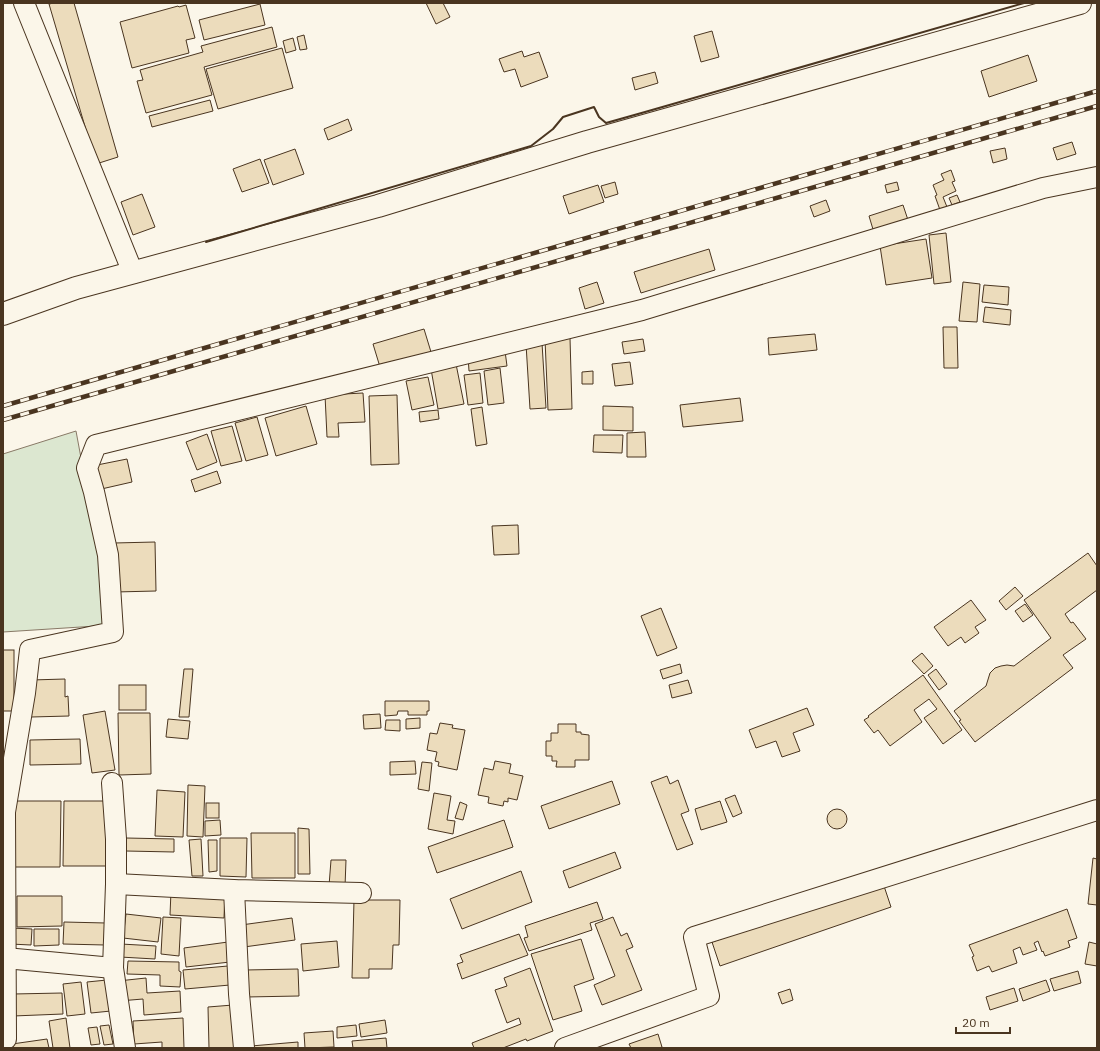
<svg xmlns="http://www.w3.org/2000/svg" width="1100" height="1051" viewBox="0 0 1100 1051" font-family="'IBM Plex Sans',sans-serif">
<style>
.green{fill:#dce7d0;stroke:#887966}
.building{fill:#ecdcbc;stroke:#4a3520}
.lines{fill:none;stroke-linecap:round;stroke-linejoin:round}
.minor-casing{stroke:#4a3520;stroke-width:22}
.major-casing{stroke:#4a3520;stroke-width:24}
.minor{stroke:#fbf6e9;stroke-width:20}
.major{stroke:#fbf6e9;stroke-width:22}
.rail-casing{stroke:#4a3520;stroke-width:4.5}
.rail{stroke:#fbf6e9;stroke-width:3;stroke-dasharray:9;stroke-linecap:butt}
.wall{stroke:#4a3520;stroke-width:2}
</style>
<rect width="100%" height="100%" fill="#fbf6e9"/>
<polygon class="green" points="76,431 112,625 3,632 3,454"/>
<g class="building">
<polygon points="54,3 74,3 118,157 96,164 49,4"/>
<polygon points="426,3 443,3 450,17 436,24"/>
<polygon points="260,4 265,25 204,40 199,20"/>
<polygon points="186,5 195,38 186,40 189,53 132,68 120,22 178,6 179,7"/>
<polygon points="272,27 277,47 204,67 212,95 146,113 137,81 143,80 140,70 203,52 201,46"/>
<polygon points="712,31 719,57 701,62 694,36"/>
<polygon points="304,35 307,49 300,50 297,37"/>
<polygon points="293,38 296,50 286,53 283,41"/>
<polygon points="282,48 293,88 218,109 206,69"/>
<polygon points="522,51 524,57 539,52 548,77 521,87 515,69 504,72 499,59"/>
<polygon points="1028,55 1037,81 989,97 981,71"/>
<polygon points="655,72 658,83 635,90 632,78"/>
<polygon points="210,100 213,111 152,127 149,116"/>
<polygon points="348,119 352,130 328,140 324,129"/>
<polygon points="1072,142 1076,154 1057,160 1053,148"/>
<polygon points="1005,148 1007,159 993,163 990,151"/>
<polygon points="295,149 304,174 273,185 264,160"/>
<polygon points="260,159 269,183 242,192 233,169"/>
<polygon points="951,170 955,181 952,182 956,191 943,197 947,207 940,210 935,196 937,195 933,185 944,180 941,174"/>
<polygon points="615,182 618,194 605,198 601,186"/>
<polygon points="897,182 899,190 887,193 885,185"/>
<polygon points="598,185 604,202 569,214 563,196"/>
<polygon points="142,194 155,227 133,235 121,202"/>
<polygon points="957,195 960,202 952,205 949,198"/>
<polygon points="826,200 830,211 814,217 810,206"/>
<polygon points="903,205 910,226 875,236 869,216"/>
<polygon points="946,233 951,282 934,284 929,235"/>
<polygon points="926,239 932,278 886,285 880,246"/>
<polygon points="709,249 715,270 641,293 634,272"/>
<polygon points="597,282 604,303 585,309 579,288"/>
<polygon points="963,282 980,284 977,322 959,321"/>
<polygon points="984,285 1009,287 1008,305 982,302"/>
<polygon points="985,307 1011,310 1010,325 983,322"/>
<polygon points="943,327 957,327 958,368 944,368"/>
<polygon points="424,329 431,352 380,367 373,344"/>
<polygon points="815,334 817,350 769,355 768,338"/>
<polygon points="570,338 572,409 548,410 545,339"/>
<polygon points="643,339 645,351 624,354 622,342"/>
<polygon points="542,343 546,408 530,409 526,344"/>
<polygon points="505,351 507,366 469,371 468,356"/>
<polygon points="630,362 633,384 615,386 612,364"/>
<polygon points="456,364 464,404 438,409 431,369"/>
<polygon points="500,368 504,403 488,405 484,371"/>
<polygon points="593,371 593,384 582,384 582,372"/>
<polygon points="480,373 483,403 468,405 464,375"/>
<polygon points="428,377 434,405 412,410 406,381"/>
<polygon points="363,393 365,422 338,423 339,437 327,437 325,395"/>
<polygon points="397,395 399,464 371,465 369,396"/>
<polygon points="740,398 743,421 683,427 680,405"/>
<polygon points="306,406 317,444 276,456 265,418"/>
<polygon points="603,406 633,407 633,431 603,430"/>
<polygon points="482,407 487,444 476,446 471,409"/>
<polygon points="438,410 439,419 420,422 419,412"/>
<polygon points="257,417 268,455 246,461 235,423"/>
<polygon points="232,426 242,461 221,466 211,431"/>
<polygon points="645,432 646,457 627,457 627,433"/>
<polygon points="207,434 217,462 197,470 186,442"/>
<polygon points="594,435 623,435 622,453 593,452"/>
<polygon points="127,459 132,482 97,490 92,466"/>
<polygon points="217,471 221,483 195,492 191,480"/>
<polygon points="518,525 519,554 494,555 492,526"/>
<polygon points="155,542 156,591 115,592 114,543"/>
<polygon points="1088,553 1097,566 1097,590 1065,614 1071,623 1073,622 1086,639 1063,655 1073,668 975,742 959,721 961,720 954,711 986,686 990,673 995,668 1001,666 1007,665 1014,666 1051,638 1024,600"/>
<polygon points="1015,587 1023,596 1006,610 999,601"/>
<polygon points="971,600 986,620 975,627 979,633 965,643 961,637 948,646 934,627"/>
<polygon points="1025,604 1033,615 1023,622 1015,611"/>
<polygon points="661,608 677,648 657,656 641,616"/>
<rect x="3" y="650" width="11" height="61"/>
<polygon points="922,653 933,666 924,674 912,661"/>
<polygon points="680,664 682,673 663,679 660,670"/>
<polygon points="184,669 193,669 189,717 179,717"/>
<polygon points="936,669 947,684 939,690 928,675"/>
<polygon points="923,675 962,730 943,744 924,718 937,709 929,699 914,710 922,722 890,746 878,730 874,733 864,720 869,717 868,716"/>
<polygon points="65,679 65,697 68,696 69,716 31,717 31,680"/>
<polygon points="688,680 692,693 672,698 669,685"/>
<rect x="119" y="685" width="27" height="25"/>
<polygon points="385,701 429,701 429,711 427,711 427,715 408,715 408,711 398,711 397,715 385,716"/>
<polygon points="807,708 814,725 793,733 800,751 782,757 776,741 756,748 749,730"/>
<polygon points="105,711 115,770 92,773 83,715"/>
<polygon points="118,713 150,713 151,774 119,775"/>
<polygon points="380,714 381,728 364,729 363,715"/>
<polygon points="420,718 420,728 406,729 406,719"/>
<polygon points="168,719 190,721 188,739 166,737"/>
<polygon points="386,720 400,720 400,731 385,730"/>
<polygon points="440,723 453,725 452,728 465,730 457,770 438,766 439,762 435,761 437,752 427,750 430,733 437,734"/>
<polygon points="558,724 576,724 576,732 581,732 581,734 589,735 589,760 575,760 575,767 556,767 557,761 552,761 552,756 546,756 546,741 551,741 551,733 558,733"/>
<polygon points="80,739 81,764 30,765 30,740"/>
<polygon points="415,761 416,774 390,775 390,762"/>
<polygon points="495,761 511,764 509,773 523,776 517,800 508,798 508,802 504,801 503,806 488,803 489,797 478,795 484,768 493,770"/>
<polygon points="422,762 432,763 429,791 418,789"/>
<polygon points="667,776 670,784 678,780 689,811 681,814 693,844 677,850 651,782"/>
<polygon points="612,781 620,804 549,829 541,806"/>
<polygon points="188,785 205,786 203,837 187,836"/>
<polygon points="157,790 185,792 183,837 155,836"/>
<polygon points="434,793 451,796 447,820 455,821 453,834 428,829"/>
<polygon points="735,795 742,813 733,817 725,799"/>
<polygon points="13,801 61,801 60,867 12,867"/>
<polygon points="64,801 108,801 107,866 63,866"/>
<polygon points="720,801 727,822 701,830 695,809"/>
<polygon points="460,802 467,805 463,820 455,818"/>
<rect x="206" y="803" width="13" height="15"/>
<circle cx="837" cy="819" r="10"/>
<polygon points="220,820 221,835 205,836 205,821"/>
<polygon points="504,820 513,847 437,873 428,847"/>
<polygon points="298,828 309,829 310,874 298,874"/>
<polygon points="251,833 295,833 295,878 252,878"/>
<polygon points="126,838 174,839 174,852 126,851"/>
<polygon points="220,838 247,838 246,877 220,876"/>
<polygon points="201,839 203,876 192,876 189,840"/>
<polygon points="208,840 217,840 217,871 209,872"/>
<polygon points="615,852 621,868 569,888 563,871"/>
<polygon points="1093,858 1097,859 1097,905 1088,904"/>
<polygon points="331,860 346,860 345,887 329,886"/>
<polygon points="521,871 532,902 462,929 450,899"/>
<polygon points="883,883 891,907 720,966 712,942"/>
<polygon points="171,891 225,893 224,918 170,915"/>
<polygon points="17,896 62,896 62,926 17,927"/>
<polygon points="354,900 400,900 399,945 393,945 392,969 369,969 369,978 352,978"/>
<polygon points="597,902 603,919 590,923 592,930 529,951 524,938 528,937 525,926"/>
<polygon points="1067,909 1077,938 1068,941 1070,947 1045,956 1043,951 1042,952 1038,941 1034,943 1037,950 1023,955 1020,947 1013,950 1017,963 992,972 989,966 977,971 972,957 974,956 969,945"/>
<polygon points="126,914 161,918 158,942 123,938"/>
<polygon points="163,917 181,918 179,956 161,954"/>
<polygon points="613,917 621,936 627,933 633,947 626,950 642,990 602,1005 594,985 615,976 595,924"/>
<polygon points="292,918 295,940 244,947 241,925"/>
<polygon points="64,922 106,923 105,945 63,944"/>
<polygon points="11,928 32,929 31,945 10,944"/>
<polygon points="34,929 59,929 59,945 34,946"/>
<polygon points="519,934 528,955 462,979 457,964 463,962 460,955"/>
<polygon points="581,939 594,979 574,986 582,1011 553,1020 531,954"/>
<polygon points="337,941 339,967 303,971 301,944"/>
<polygon points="228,942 230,962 186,967 184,948"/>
<polygon points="1089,942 1097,944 1097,966 1085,964"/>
<polygon points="121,944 156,946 155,959 120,957"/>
<polygon points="128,961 179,962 179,971 181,972 180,987 160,986 160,975 127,974"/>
<polygon points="228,966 230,985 185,989 183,970"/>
<polygon points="530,968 553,1031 527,1041 526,1039 503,1048 474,1048 472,1043 521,1024 519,1018 507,1023 495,990 507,986 504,978"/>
<polygon points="298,969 299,996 246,997 245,970"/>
<polygon points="1078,971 1081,983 1054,991 1050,979"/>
<polygon points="146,978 147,993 180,991 181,1012 144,1015 143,999 119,1001 118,981"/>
<polygon points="107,980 111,1011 91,1013 87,982"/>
<polygon points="1046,980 1050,991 1023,1001 1019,989"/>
<polygon points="81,982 85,1014 67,1016 63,984"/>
<polygon points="1014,988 1018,1001 990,1010 986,997"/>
<polygon points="790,989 793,1000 782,1004 778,993"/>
<polygon points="62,993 63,1014 13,1016 13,994"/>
<polygon points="233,1005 235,1048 209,1048 208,1007"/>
<polygon points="66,1018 70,1048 53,1048 49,1021"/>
<polygon points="183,1018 184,1048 162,1048 162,1042 134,1044 133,1021"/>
<polygon points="385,1020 387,1033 361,1037 359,1024"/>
<polygon points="109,1025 113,1044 104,1045 100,1026"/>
<polygon points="356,1025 357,1036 337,1038 337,1027"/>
<polygon points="97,1027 100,1044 91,1045 88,1028"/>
<polygon points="333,1031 334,1047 305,1048 304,1033"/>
<polygon points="658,1034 662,1047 659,1048 631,1048 629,1044"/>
<polygon points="386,1038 387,1048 353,1048 352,1041"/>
<polygon points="47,1039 49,1048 13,1048 12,1044"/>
<polygon points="298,1042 298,1048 251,1048 251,1046"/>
</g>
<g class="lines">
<g class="minor-casing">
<g id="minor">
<polyline points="24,3 133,273"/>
<polyline points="112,783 116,839 116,884 113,968 125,1048"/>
<polyline points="116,884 234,890 361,893"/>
<polyline points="234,890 239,994 244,1048"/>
<polyline points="5,958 113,968"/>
<polyline points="6,1039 5,812 25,693 30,650 113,632 108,555 94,492 87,468 96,445 642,310 1043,188 1097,177"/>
<polyline points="565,1048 709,996 694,937 1097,810"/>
</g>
</g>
<g class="major-casing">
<polyline id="major" points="3,314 76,288 378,206 587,142 1080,3"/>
</g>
<use href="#minor" class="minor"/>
<use href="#major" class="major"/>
<g class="rail-casing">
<g id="rail">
<polyline points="3,406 1097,91"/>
<polyline points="3,420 1097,106"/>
</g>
</g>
<use href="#rail" class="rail"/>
<polyline class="wall" points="206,242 531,146 553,129 563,117 594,107 599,117 606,123 645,112 1024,3"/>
</g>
<rect width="1100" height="1051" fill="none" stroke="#4a3520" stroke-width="8"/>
<path d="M956 1027v6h54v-6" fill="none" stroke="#4a3520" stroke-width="2"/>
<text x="962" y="1027" font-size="12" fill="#4a3520" stroke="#fbf6e9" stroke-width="3" paint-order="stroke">20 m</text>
</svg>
